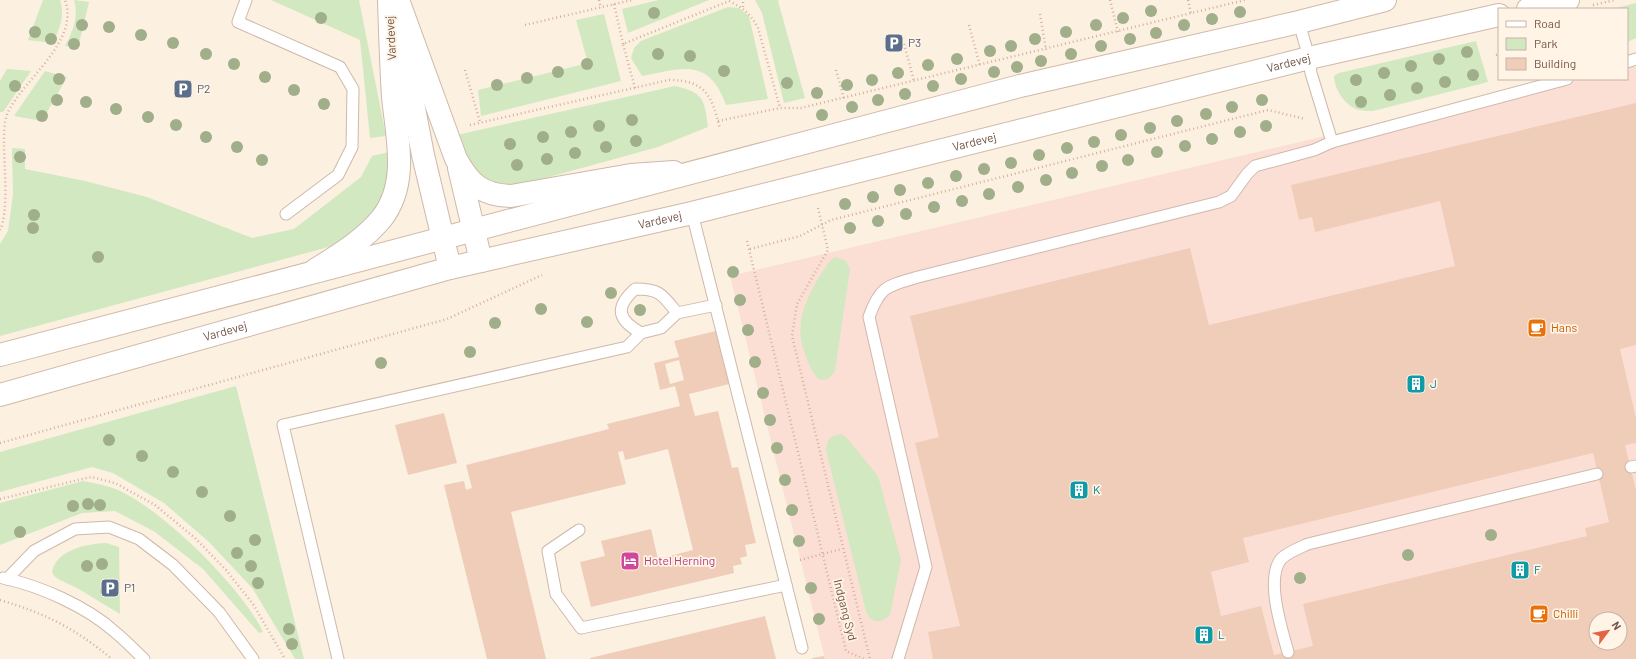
<svg xmlns="http://www.w3.org/2000/svg" width="1636" height="659" viewBox="0 0 1636 659" font-family="Barlow,sans-serif">
<style>
.commercial{fill:#fcdfd4;fill-rule:evenodd}
.green{fill:#d2e8c0}
.building{fill:#f0cdb9;fill-rule:evenodd}
.lines{fill:none;stroke-linecap:round;stroke-linejoin:round}
.lane-casing{stroke:#ceb9ab;stroke-width:13}
.street-casing{stroke:#ceb9ab;stroke-width:24}
.secondary-casing{stroke:#d1b9a8;stroke-width:24}
.path{stroke:#d5b09c;stroke-width:2.5;stroke-dasharray:1 3;stroke-linecap:butt}
.lane{stroke:#fff;stroke-width:11}
.street{stroke:#fff;stroke-width:22}
.secondary{stroke:#fff;stroke-width:22}
.tree{fill:#a0ae89}
.labels{text-anchor:middle;stroke-width:3.5;stroke-linejoin:round;paint-order:stroke}
.street-label{font-size:12px;fill:#725548;stroke:#fff4e6}
.service-label{font-size:12px;fill:#4e5e75;stroke:#fff4e6;text-anchor:start}
.food-label{font-size:12px;fill:#c56008;stroke:#fff4e6;text-anchor:start}
.culture-label{font-size:12px;fill:#0d838f;stroke:#fff4e6;text-anchor:start}
.hotel-label{font-size:12px;fill:#b23c85;stroke:#fff4e6;text-anchor:start}
</style>
<rect width="100%" height="100%" fill="#fcf0e1"/>
<path class="commercial" d="M1636 63V659H825L730 276 1568 79H1627V65ZM1596 619H1620V643H1596Z"/>
<g class="green">
<path d="M43 0H60C65 17 60 27 53 43L28 40Z"/>
<path d="M74 0 89 2 78 48 65 46C73 31 79 17 74 0Z"/>
<polygon points="271,0 359,0 386,136 370,138 360,40"/>
<polygon points="658,0 709,0 628,33 622,9"/>
<polygon points="755,0 779,0 778,1 805,98 784,103 762,13"/>
<polygon points="1636,3 1636,38 1627,42 1627,9 1612,9"/>
<path d="M728 7 739 8 749 16 768 99 726 105C709 57 683 68 642 76L631 58 634 48 641 41Z"/>
<polygon points="604,14 621,81 481,116 478,90 588,63 576,20"/>
<path d="M1476 41 1488 82 1373 111C1369 111 1364 111 1360 110 1346 108 1334 89 1334 76L1339 73Z"/>
<polygon points="7,69 31,71 3,112 0,112 0,81"/>
<polygon points="45,71 67,77 42,121 14,116"/>
<path d="M675 86C704 92 705 101 708 127L658 147 520 185C479 185 474 169 457 135Z"/>
<path d="M12 148 25 149V169L85 181 147 197 252 238 294 229 361 177 372 156 389 152C391 198 373 219 336 245L0 336V244L8 231 13 194Z"/>
<path d="M834 257 845 260 850 269 835 371 828 379 820 380C813 375 810 367 807 359 802 347 799 336 801 323 802 304 821 270 834 257Z"/>
<polygon points="236,386 304,659 295,659 253,589 209,542 164,503 113,473 92,467 0,492 0,452"/>
<path d="M841 434 846 437 878 476 901 560 890 615C880 624 871 624 866 611L826 450C827 439 830 436 841 434Z"/>
<path d="M83 481C98 484 112 486 126 494 168 516 243 589 263 632L259 633 203 569 155 532 115 511 82 513 0 545V503Z"/>
<path d="M106 543 119 547 120 614 77 588 60 580 54 576 52 572C57 549 87 544 106 543Z"/>
</g>
<g class="building">
<path d="M1636 103V345L1620 349 1636 418V443L1625 445 1636 490V659H933L928 632 960 626 915 443 939 437 910 316 1190 248 1209 325 1455 266 1440 201 1315 232 1312 217 1299 220 1291 185ZM1593 453 1609 522 1585 528 1587 536 1303 604 1313 646 1274 655 1261 606 1221 616 1211 572 1249 562 1243 538ZM1596 619H1620V643H1596Z"/>
<path d="M720 330 733 383 689 394 695 416 718 411 732 468 738 467 756 543 745 545 747 556 740 558 742 564 733 566 734 573 591 607 580 562 605 556 601 541 651 529 658 559 693 550 668 449 625 460 623 451 618 452 626 484 511 512 546 659H487L444 485 464 481 466 490 472 488 466 465 609 429 607 424 680 406 675 386 660 390 654 363 679 357 674 341ZM679 360 684 380 670 384 665 364Z"/>
<polygon points="444,413 457,463 408,475 395,425"/>
<polygon points="765,616 776,659 590,659 590,658"/>
<polygon points="824,656 825,659 812,659 812,658"/>
</g>
<g class="lines">
<g class="lane-casing">
<g id="lane">
<polyline points="246,0 238,22 340,67 353,89 352,147 338,175 286,214"/>
<polyline points="1299,22 1309,58 1311,73 1332,142 1567,79"/>
<polyline points="1627,62 1636,59"/>
<polyline points="692,213 802,648"/>
<path d="M641 333C618 320 614 308 635 289 660 289 662 294 677 313"/>
<polyline points="1631,467 1636,466"/>
<polyline points="579,530 548,551 556,594 581,628 786,585"/>
<path d="M3 578C40 586 86 606 115 632 125 640 134 650 144 659"/>
<polyline points="7,579 34,551 75,529 109,527 139,539 173,565 219,612 253,659"/>
<path d="M1288 652C1282 630 1265 579 1281 559 1288 552 1299 548 1308 544L1597 474"/>
<polyline points="338,659 283,425 627,347 641,333 661,328 677,313 716,305"/>
<path d="M898 659 926 567 869 317C880 286 887 286 918 277L1219 202 1231 196 1247 174 1255 166 1314 150 1332 142"/>
</g>
</g>
<g class="street-casing">
<g id="street">
<path d="M398 0 456 159C470 184 481 195 511 196L631 175 674 172"/>
<polyline points="402,46 423,155 450,268"/>
<polyline points="459,168 481,261"/>
<path d="M315 270C339 255 364 240 382 218 409 183 397 137 393 97 391 65 390 32 389 0"/>
</g>
</g>
<g class="secondary-casing">
<g id="secondary">
<polyline points="1528,9 1568,0"/>
<polyline points="0,355 1020,86 1299,22 1385,0"/>
<path id="s1" d="M0 395 450 268 692 213 1309 58 1499 15"/>
</g>
</g>
<g class="path">
<polyline points="599,0 601,8"/>
<polyline points="1110,0 1118,32"/>
<polyline points="1188,0 1191,13"/>
<polyline points="614,4 623,44"/>
<polyline points="1593,5 1615,0"/>
<polyline points="743,7 743,0"/>
<polyline points="1040,14 1046,50"/>
<polyline points="525,25 632,0"/>
<polyline points="969,25 980,66"/>
<polyline points="904,44 914,81"/>
<polyline points="1496,55 1499,54"/>
<polyline points="465,70 480,122"/>
<polyline points="836,70 844,99"/>
<path d="M635 88 623 44 729 1C743 8 751 14 758 28L780 108"/>
<polyline points="718,121 780,108 801,108 1245,0"/>
<path d="M470 125 669 80C706 80 712 96 720 129"/>
<polyline points="818,208 828,250 797,304 792,336 870,659"/>
<path d="M0 230C9 213 4 164 4 143 4 133 4 121 8 112 24 79 80 41 65 0"/>
<polyline points="747,241 846,651 864,659"/>
<polyline points="750,249 800,236 831,220 1268,110 1305,119"/>
<polyline points="0,443 447,319 542,275"/>
<polyline points="0,499 91,477 115,483 155,505 195,538 226,570 253,604 285,659"/>
<polyline points="800,560 842,549"/>
<path d="M0 600C47 614 74 628 112 659"/>
</g>
<use href="#lane" class="lane"/>
<use href="#street" class="street"/>
<use href="#secondary" class="secondary"/>
</g>
<g class="tree">
<circle cx="1151" cy="11" r="6"/>
<circle cx="1240" cy="12" r="6"/>
<circle cx="654" cy="13" r="6"/>
<circle cx="321" cy="18" r="6"/>
<circle cx="1123" cy="18" r="6"/>
<circle cx="1212" cy="19" r="6"/>
<circle cx="82" cy="25" r="6"/>
<circle cx="1096" cy="25" r="6"/>
<circle cx="1184" cy="25" r="6"/>
<circle cx="109" cy="27" r="6"/>
<circle cx="35" cy="32" r="6"/>
<circle cx="1066" cy="32" r="6"/>
<circle cx="1156" cy="33" r="6"/>
<circle cx="141" cy="35" r="6"/>
<circle cx="51" cy="39" r="6"/>
<circle cx="1035" cy="39" r="6"/>
<circle cx="1130" cy="39" r="6"/>
<circle cx="173" cy="43" r="6"/>
<circle cx="74" cy="44" r="6"/>
<circle cx="1011" cy="46" r="6"/>
<circle cx="1101" cy="46" r="6"/>
<circle cx="990" cy="51" r="6"/>
<circle cx="1467" cy="52" r="6"/>
<circle cx="206" cy="54" r="6"/>
<circle cx="658" cy="54" r="6"/>
<circle cx="1071" cy="54" r="6"/>
<circle cx="690" cy="56" r="6"/>
<circle cx="957" cy="59" r="6"/>
<circle cx="1439" cy="59" r="6"/>
<circle cx="1041" cy="61" r="6"/>
<circle cx="234" cy="64" r="6"/>
<circle cx="587" cy="64" r="6"/>
<circle cx="928" cy="65" r="6"/>
<circle cx="1411" cy="66" r="6"/>
<circle cx="1017" cy="67" r="6"/>
<circle cx="724" cy="71" r="6"/>
<circle cx="558" cy="72" r="6"/>
<circle cx="994" cy="72" r="6"/>
<circle cx="898" cy="73" r="6"/>
<circle cx="1384" cy="73" r="6"/>
<circle cx="1473" cy="75" r="6"/>
<circle cx="265" cy="77" r="6"/>
<circle cx="527" cy="78" r="6"/>
<circle cx="59" cy="79" r="6"/>
<circle cx="961" cy="79" r="6"/>
<circle cx="872" cy="80" r="6"/>
<circle cx="1356" cy="80" r="6"/>
<circle cx="1445" cy="82" r="6"/>
<circle cx="787" cy="83" r="6"/>
<circle cx="497" cy="85" r="6"/>
<circle cx="847" cy="85" r="6"/>
<circle cx="15" cy="86" r="6"/>
<circle cx="933" cy="86" r="6"/>
<circle cx="1417" cy="88" r="6"/>
<circle cx="294" cy="90" r="6"/>
<circle cx="817" cy="93" r="6"/>
<circle cx="905" cy="94" r="6"/>
<circle cx="1390" cy="95" r="6"/>
<circle cx="57" cy="100" r="6"/>
<circle cx="878" cy="100" r="6"/>
<circle cx="1262" cy="100" r="6"/>
<circle cx="86" cy="102" r="6"/>
<circle cx="1361" cy="102" r="6"/>
<circle cx="324" cy="104" r="6"/>
<circle cx="852" cy="107" r="6"/>
<circle cx="1232" cy="107" r="6"/>
<circle cx="116" cy="109" r="6"/>
<circle cx="1206" cy="114" r="6"/>
<circle cx="822" cy="115" r="6"/>
<circle cx="42" cy="116" r="6"/>
<circle cx="148" cy="117" r="6"/>
<circle cx="632" cy="120" r="6"/>
<circle cx="1177" cy="121" r="6"/>
<circle cx="176" cy="125" r="6"/>
<circle cx="599" cy="126" r="6"/>
<circle cx="1266" cy="126" r="6"/>
<circle cx="1150" cy="128" r="6"/>
<circle cx="571" cy="132" r="6"/>
<circle cx="1240" cy="132" r="6"/>
<circle cx="1121" cy="135" r="6"/>
<circle cx="206" cy="137" r="6"/>
<circle cx="543" cy="137" r="6"/>
<circle cx="1212" cy="139" r="6"/>
<circle cx="636" cy="141" r="6"/>
<circle cx="1094" cy="142" r="6"/>
<circle cx="510" cy="144" r="6"/>
<circle cx="1185" cy="146" r="6"/>
<circle cx="237" cy="147" r="6"/>
<circle cx="606" cy="147" r="6"/>
<circle cx="1067" cy="148" r="6"/>
<circle cx="1157" cy="152" r="6"/>
<circle cx="575" cy="153" r="6"/>
<circle cx="1039" cy="155" r="6"/>
<circle cx="20" cy="157" r="6"/>
<circle cx="547" cy="159" r="6"/>
<circle cx="262" cy="160" r="6"/>
<circle cx="1128" cy="160" r="6"/>
<circle cx="1011" cy="163" r="6"/>
<circle cx="517" cy="165" r="6"/>
<circle cx="1102" cy="166" r="6"/>
<circle cx="984" cy="169" r="6"/>
<circle cx="1072" cy="173" r="6"/>
<circle cx="956" cy="176" r="6"/>
<circle cx="1046" cy="180" r="6"/>
<circle cx="928" cy="183" r="6"/>
<circle cx="1018" cy="187" r="6"/>
<circle cx="900" cy="190" r="6"/>
<circle cx="989" cy="194" r="6"/>
<circle cx="873" cy="197" r="6"/>
<circle cx="962" cy="201" r="6"/>
<circle cx="845" cy="204" r="6"/>
<circle cx="934" cy="207" r="6"/>
<circle cx="906" cy="214" r="6"/>
<circle cx="34" cy="215" r="6"/>
<circle cx="878" cy="221" r="6"/>
<circle cx="33" cy="228" r="6"/>
<circle cx="850" cy="228" r="6"/>
<circle cx="98" cy="257" r="6"/>
<circle cx="733" cy="272" r="6"/>
<circle cx="611" cy="293" r="6"/>
<circle cx="740" cy="300" r="6"/>
<circle cx="541" cy="309" r="6"/>
<circle cx="640" cy="310" r="6"/>
<circle cx="587" cy="322" r="6"/>
<circle cx="495" cy="323" r="6"/>
<circle cx="748" cy="330" r="6"/>
<circle cx="470" cy="352" r="6"/>
<circle cx="755" cy="362" r="6"/>
<circle cx="381" cy="363" r="6"/>
<circle cx="763" cy="393" r="6"/>
<circle cx="770" cy="420" r="6"/>
<circle cx="109" cy="440" r="6"/>
<circle cx="777" cy="448" r="6"/>
<circle cx="142" cy="456" r="6"/>
<circle cx="173" cy="472" r="6"/>
<circle cx="785" cy="480" r="6"/>
<circle cx="202" cy="492" r="6"/>
<circle cx="88" cy="504" r="6"/>
<circle cx="100" cy="505" r="6"/>
<circle cx="73" cy="506" r="6"/>
<circle cx="792" cy="510" r="6"/>
<circle cx="230" cy="516" r="6"/>
<circle cx="20" cy="532" r="6"/>
<circle cx="1491" cy="535" r="6"/>
<circle cx="255" cy="540" r="6"/>
<circle cx="799" cy="541" r="6"/>
<circle cx="237" cy="553" r="6"/>
<circle cx="1408" cy="555" r="6"/>
<circle cx="102" cy="564" r="6"/>
<circle cx="87" cy="566" r="6"/>
<circle cx="251" cy="566" r="6"/>
<circle cx="1300" cy="578" r="6"/>
<circle cx="258" cy="583" r="6"/>
<circle cx="811" cy="588" r="6"/>
<circle cx="106" cy="591" r="6"/>
<circle cx="819" cy="619" r="6"/>
<circle cx="289" cy="629" r="6"/>
<circle cx="292" cy="644" r="6"/>
</g>
<defs>
<g id="parking-square" transform="scale(1)"><rect x="-9" y="-9" width="18" height="18" rx="4" fill="#5c6f8a" stroke="#fff4e6"/><path d="M-3.5-5.5H1a3.5 3.5 0 0 1 0 7H-1V5.5H-3.5ZM-1-3.4V-.6H.8a1.4 1.4 0 0 0 0-2.8Z" fill="#fff"/></g>
<g id="cafe-square" transform="scale(1)"><rect x="-9" y="-9" width="18" height="18" rx="4" fill="#e8710a" stroke="#fff4e6"/><path d="M-5.5-4.5H6V0H3Q3 3.5 0 3.5H-2.5Q-5.5 3.5-5.5 0ZM3-3.2v2h1.7v-2ZM-6 4.5H4V6H-6Z" fill="#fff"/></g>
<g id="building-square" transform="scale(1)"><rect x="-9" y="-9" width="18" height="18" rx="4" fill="#0f9aa8" stroke="#fff4e6"/><path d="M-4-6H4V6H1V3H-1V6H-4ZM-2.5-4.3h1.7v1.8h-1.7ZM.8-4.3h1.7v1.8H.8ZM-2.5-1h1.7V.8h-1.7ZM.8-1h1.7V.8H.8Z" fill="#fff"/></g>
<g id="hotel-square" transform="scale(1)"><rect x="-9" y="-9" width="18" height="18" rx="4" fill="#d1479c" stroke="#fff4e6"/><path d="M-6-4.5h1.5V1H6V5H4.5V3h-9V5H-6ZM-4 0a1.8 1.8 0 1 1 3.6 0ZM.5 0V-2.5h3Q6-2.5 6 0Z" fill="#fff"/></g>
</defs>
<g fill-rule="evenodd">
<use href="#parking-square" x="894" y="43"/>
<use href="#parking-square" x="183" y="89"/>
<use href="#cafe-square" x="1537" y="328"/>
<use href="#building-square" x="1416" y="384"/>
<use href="#building-square" x="1079" y="490"/>
<use href="#hotel-square" x="630" y="561"/>
<use href="#building-square" x="1520" y="570"/>
<use href="#parking-square" x="110" y="588"/>
<use href="#cafe-square" x="1539" y="614"/>
<use href="#building-square" x="1204" y="635"/>
</g>
<g class="labels">
<g class="street-label">
<text transform="translate(391 38) rotate(-93)" y="4">Vardevej</text>
<text dy="4" stroke="none"><textPath href="#s1" startOffset="1331">Vardevej</textPath></text>
<text dy="4" stroke="none"><textPath href="#s1" startOffset="1007">Vardevej</textPath></text>
<text dy="4" stroke="none"><textPath href="#s1" startOffset="683">Vardevej</textPath></text>
<text dy="4" stroke="none"><textPath href="#s1" startOffset="234">Vardevej</textPath></text>
<text transform="translate(845 610) rotate(76)" y="4">Indgang Syd</text>
</g>
<g class="service-label">
<text x="908" y="47">P3</text>
<text x="197" y="93">P2</text>
<text x="124" y="592">P1</text>
</g>
<g class="food-label">
<text x="1551" y="332">Hans</text>
<text x="1553" y="618">Chilli</text>
</g>
<g class="culture-label">
<text x="1430" y="388">J</text>
<text x="1093" y="494">K</text>
<text x="1534" y="574">F</text>
<text x="1218" y="639">L</text>
</g>
<g class="hotel-label">
<text x="644" y="565">Hotel Herning</text>
</g>
</g>
<rect x="1498" y="8" width="130" height="72" fill="#fff4e6" stroke="#c7b4a7"/>
<rect x="1506" y="21" width="20" height="6" fill="#ffffff" stroke="#c7b4a7"/>
<text x="1534" y="28" font-size="12" fill="#725548">Road</text>
<rect x="1506" y="38" width="20" height="12" fill="#d2e8c0" stroke="#c7b4a7"/>
<text x="1534" y="48" font-size="12" fill="#725548">Park</text>
<rect x="1506" y="58" width="20" height="12" fill="#f0cdb9" stroke="#c7b4a7"/>
<text x="1534" y="68" font-size="12" fill="#725548">Building</text>
<g transform="translate(1608 631) rotate(58)"><circle r="19" fill="#fff4e6" stroke="#c7b4a7"/>
<path d="M0-3L7 15L0 10L-7 15Z" fill="#e46447"/>
<text y="-6" font-size="11" font-weight="bold" text-anchor="middle" fill="#725548">N</text>
</g>
</svg>
